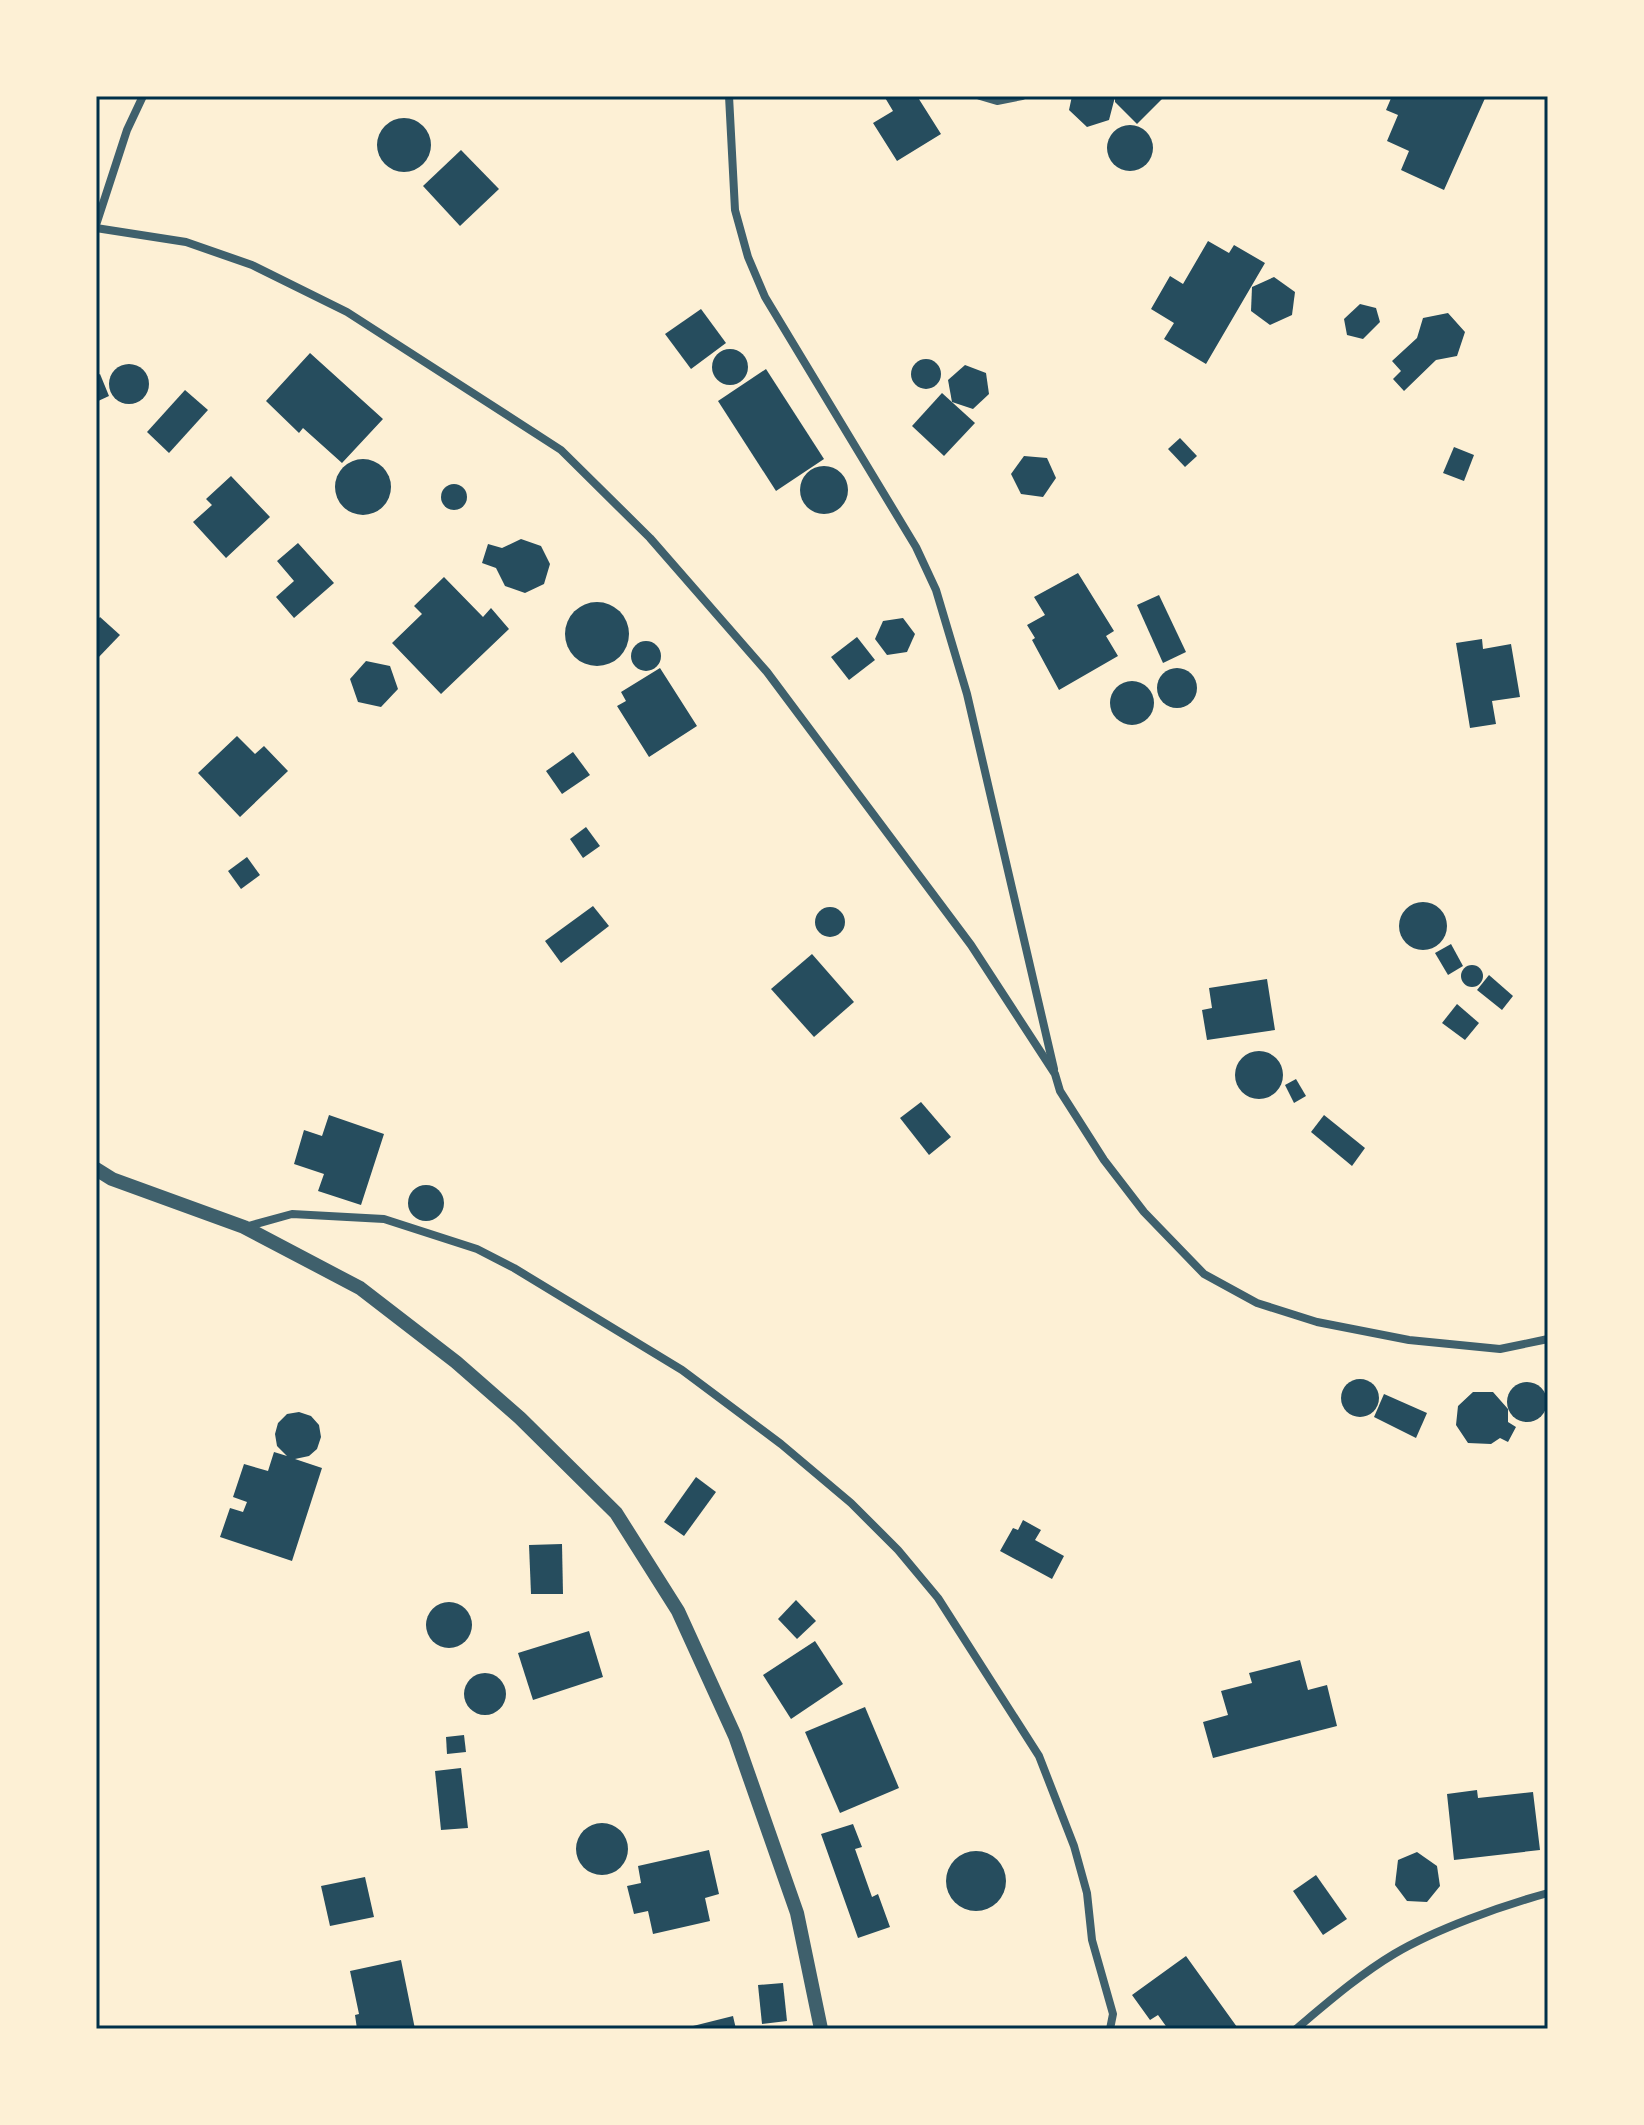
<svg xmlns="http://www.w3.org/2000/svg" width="1644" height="2125" viewBox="0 0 1644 2125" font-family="'Noto Serif',serif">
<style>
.building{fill:#264d5e}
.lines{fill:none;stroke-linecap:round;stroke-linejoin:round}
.minor{stroke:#3f606c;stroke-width:8}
.tertiary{stroke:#3f606c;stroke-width:14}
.neatline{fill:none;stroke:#003049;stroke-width:3}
</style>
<rect width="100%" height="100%" fill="#fdf0d5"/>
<g class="building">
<polygon points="884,96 917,96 941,134 897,161 873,123 893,111"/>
<polygon points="1072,96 1165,96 1137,124 1115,102 1115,97 1109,120 1087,127 1069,110"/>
<polygon points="1392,96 1486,96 1444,190 1401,170 1409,151 1387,141 1398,115 1386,110"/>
<circle cx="404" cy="145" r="27"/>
<circle cx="1130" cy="148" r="23"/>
<polygon points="461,150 499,189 460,226 423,186"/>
<polygon points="1208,241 1229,253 1234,245 1265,263 1206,364 1164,339 1174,323 1151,309 1170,276 1183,284"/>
<polygon points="1274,277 1295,292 1292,315 1270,325 1251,311 1252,287"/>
<polygon points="1360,304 1376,308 1380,322 1363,339 1347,335 1344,319"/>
<polygon points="701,309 726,343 691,369 665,334"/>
<polygon points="1448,313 1465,332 1457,356 1436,360 1404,391 1393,379 1401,371 1392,361 1417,338 1423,318"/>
<circle cx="730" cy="367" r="18"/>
<polygon points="310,353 383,419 342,463 303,428 299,433 266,401"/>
<circle cx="926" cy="374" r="15"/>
<circle cx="129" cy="384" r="20"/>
<polygon points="965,365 986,373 989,394 973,409 952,402 948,380"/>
<polygon points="766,369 824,459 776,491 718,401"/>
<polygon points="100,374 109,396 96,402 96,376"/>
<polygon points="185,390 208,410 169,453 147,432"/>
<polygon points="942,393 975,423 944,456 912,426"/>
<polygon points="1180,438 1197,456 1185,467 1168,449"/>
<polygon points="1454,447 1474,455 1464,481 1443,473"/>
<polygon points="1024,456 1047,458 1056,478 1043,497 1021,494 1011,474"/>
<circle cx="363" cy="487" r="28"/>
<circle cx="824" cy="490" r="24"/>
<polygon points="231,476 270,517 226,558 193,522 212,505 206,499"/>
<circle cx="454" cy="497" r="13"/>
<polygon points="521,539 541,546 550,564 544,584 525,593 505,586 496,568 482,563 488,544 502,548"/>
<polygon points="298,543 334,583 294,618 276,597 294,581 277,561"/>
<polygon points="1078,573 1114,631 1106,636 1118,656 1059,690 1032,640 1035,638 1027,625 1045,615 1034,597"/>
<polygon points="444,577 483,617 491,608 509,629 441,694 392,643 422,614 414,606"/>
<polygon points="1159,595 1186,652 1163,663 1137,605"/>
<circle cx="597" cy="634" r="32"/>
<polygon points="100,617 120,635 96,660 96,622"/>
<polygon points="903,618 915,634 907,652 887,655 875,639 883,621"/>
<polygon points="857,637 875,660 849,680 831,657"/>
<polygon points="1482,639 1483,649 1511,644 1520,697 1492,701 1496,724 1470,728 1456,643"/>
<circle cx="646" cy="656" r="15"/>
<polygon points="366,661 390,666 398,689 381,707 358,702 350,679"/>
<polygon points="660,668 697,726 649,757 617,706 626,701 621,692"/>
<circle cx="1177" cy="688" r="20"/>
<circle cx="1132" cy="703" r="22"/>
<polygon points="237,736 255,754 264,746 288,771 240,817 198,773"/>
<polygon points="573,752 590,775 562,794 546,771"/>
<polygon points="586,827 600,846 583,858 570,839"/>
<polygon points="247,857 260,875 241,889 228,871"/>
<circle cx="1423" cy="926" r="24"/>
<polygon points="593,906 609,926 561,963 545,941"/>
<circle cx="830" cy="922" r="15"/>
<polygon points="1451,944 1463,966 1448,975 1435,953"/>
<polygon points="812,954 854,1002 814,1037 771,989"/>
<circle cx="1472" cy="976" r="11"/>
<polygon points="1489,975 1513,996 1502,1010 1477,990"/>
<polygon points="1267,979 1275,1030 1207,1040 1202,1010 1212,1008 1209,988"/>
<polygon points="1457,1004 1479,1023 1465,1040 1442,1023"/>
<circle cx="1259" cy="1075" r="24"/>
<polygon points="1296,1079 1306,1096 1294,1103 1285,1085"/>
<polygon points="921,1102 951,1137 929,1155 900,1118"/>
<polygon points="329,1115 384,1134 361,1205 318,1191 324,1174 294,1164 304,1130 322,1136"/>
<polygon points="1324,1115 1365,1148 1352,1166 1311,1132"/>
<circle cx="426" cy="1203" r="18"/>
<circle cx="1360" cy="1398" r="19"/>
<circle cx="1527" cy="1402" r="20"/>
<polygon points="1473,1392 1493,1392 1508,1409 1508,1422 1516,1427 1508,1442 1500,1438 1491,1444 1468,1443 1456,1425 1458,1406"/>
<polygon points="1384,1394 1427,1413 1416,1438 1374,1417"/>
<polygon points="299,1412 311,1416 319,1425 321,1437 317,1449 309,1456 295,1459 322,1468 292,1561 220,1537 230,1508 243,1512 247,1502 233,1497 244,1464 268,1471 274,1452 287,1456 277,1446 275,1434 278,1423 287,1414"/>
<polygon points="696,1477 716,1492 684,1536 664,1522"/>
<polygon points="1023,1520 1041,1530 1035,1540 1064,1556 1052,1579 1000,1551 1013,1528 1018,1530"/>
<polygon points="562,1544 563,1594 531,1594 529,1545"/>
<polygon points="796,1600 816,1621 797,1639 778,1619"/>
<circle cx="449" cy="1625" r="23"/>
<polygon points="589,1631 603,1677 533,1700 518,1653"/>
<polygon points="815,1641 843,1684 791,1719 763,1675"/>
<polygon points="1300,1660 1308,1690 1327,1685 1337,1726 1213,1758 1203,1722 1228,1715 1221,1691 1252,1683 1249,1673"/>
<circle cx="485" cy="1694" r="21"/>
<polygon points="865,1707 899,1788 840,1813 805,1732"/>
<polygon points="464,1735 466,1752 447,1754 446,1737"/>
<polygon points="461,1768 468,1828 441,1830 435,1771"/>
<polygon points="1477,1790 1478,1798 1533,1792 1540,1850 1454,1860 1447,1794"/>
<circle cx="602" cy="1849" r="26"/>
<polygon points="853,1824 862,1847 855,1849 872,1897 878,1894 890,1927 858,1938 821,1834"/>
<polygon points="709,1850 719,1894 705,1898 710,1921 653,1934 648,1911 634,1914 627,1886 641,1883 638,1866"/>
<circle cx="976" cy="1881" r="30"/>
<polygon points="1417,1852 1437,1866 1440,1886 1427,1902 1407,1901 1395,1885 1398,1860"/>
<polygon points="1316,1875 1347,1919 1323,1935 1293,1891"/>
<polygon points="365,1877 374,1917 330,1926 321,1886"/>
<polygon points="1186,1956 1237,2027 1235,2029 1168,2029 1158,2015 1150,2020 1132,1995"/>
<polygon points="401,1960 415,2029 357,2029 355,2015 359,2014 350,1971"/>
<polygon points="783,1983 787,2021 762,2024 758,1985"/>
<polygon points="733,2016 736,2029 685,2029 685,2028"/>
</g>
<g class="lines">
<g class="minor">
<polyline points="729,96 735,210 748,257 765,297 916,547 936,590 967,694 1054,1069"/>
<polyline points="980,96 997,101 1022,96"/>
<polyline points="96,225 127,130 143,96"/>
<polyline points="96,228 186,242 252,265 347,312 561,450 650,538 767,672 971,945 1055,1074 1060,1091 1104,1160 1144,1212 1204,1274 1257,1303 1317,1322 1409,1340 1500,1349 1548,1339"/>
<polyline points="245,1227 292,1214 384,1219 477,1249 514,1268 682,1370 781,1444 851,1503 898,1550 938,1598 1039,1756 1074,1846 1087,1893 1092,1940 1113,2014 1110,2029"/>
<path d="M1296 2029C1327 2003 1359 1975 1394 1954 1436 1929 1501 1906 1548 1893"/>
</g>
<polyline class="tertiary" points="96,1169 112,1179 244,1227 360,1288 456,1362 520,1418 616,1513 678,1611 735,1736 797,1913 821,2029"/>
</g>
<rect width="1644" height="2125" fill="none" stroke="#fdf0d5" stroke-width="196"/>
<rect x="98" y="98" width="1448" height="1929" class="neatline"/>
</svg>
